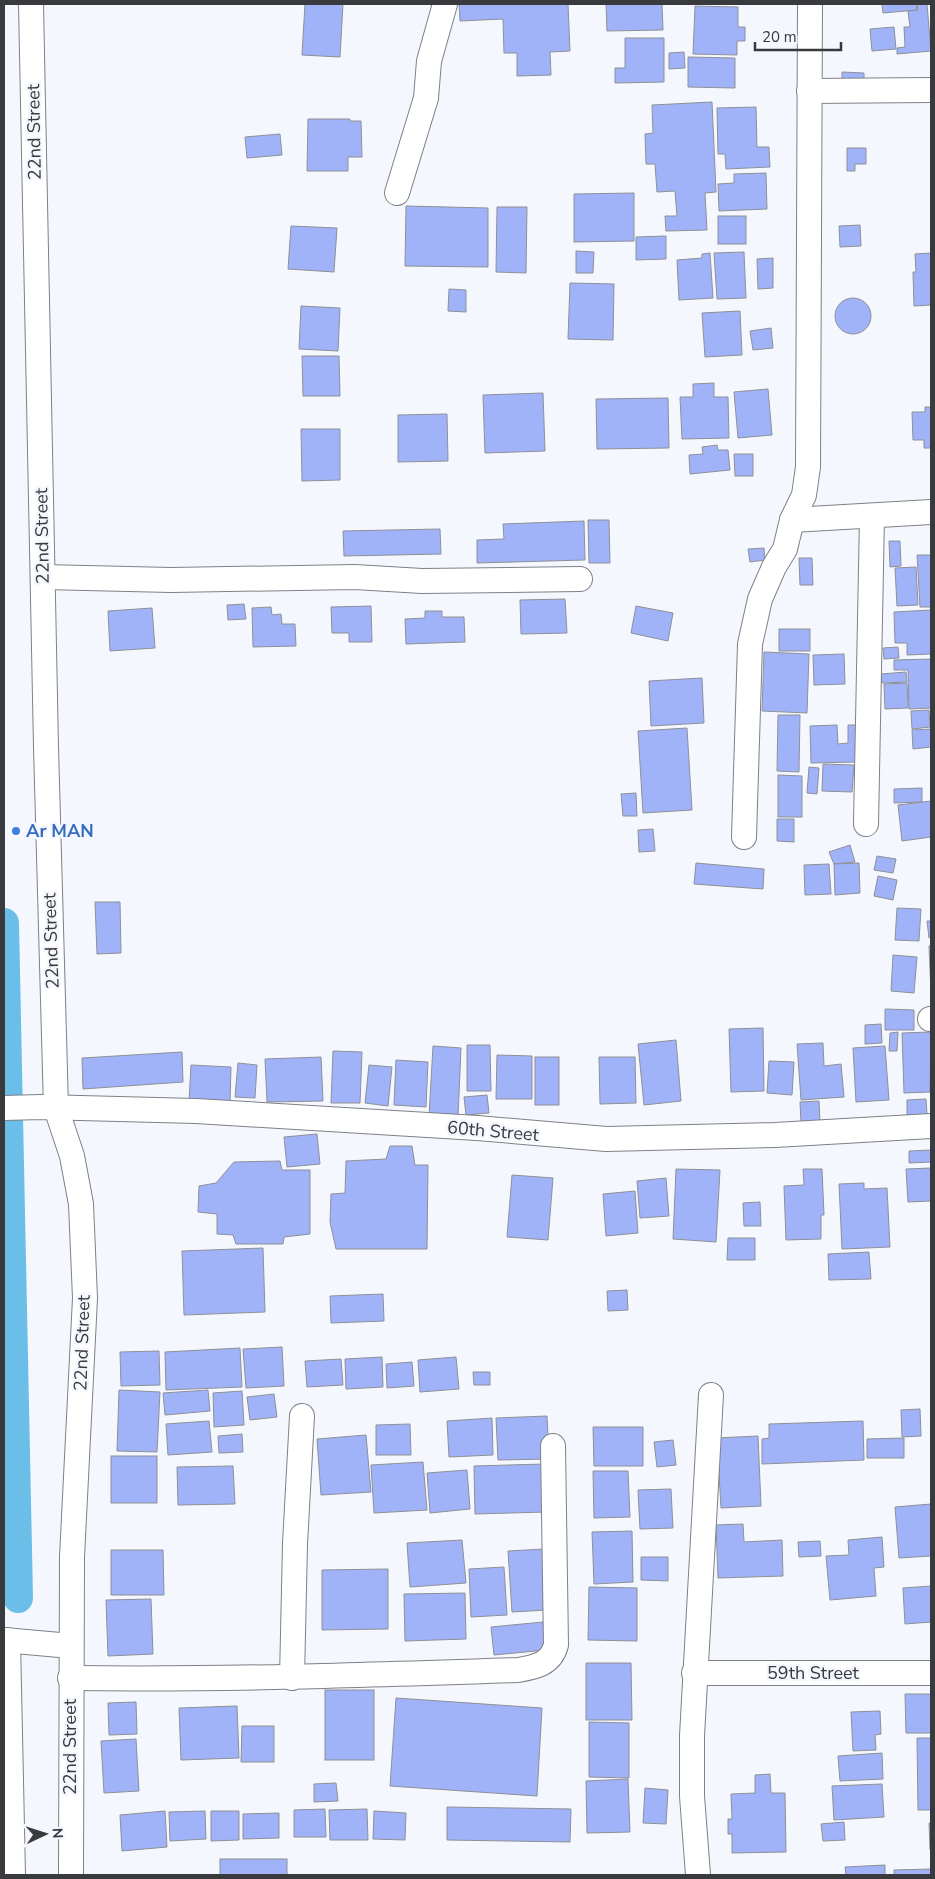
<svg xmlns="http://www.w3.org/2000/svg" width="935" height="1879" viewBox="0 0 935 1879" font-family="'Nunito Sans',sans-serif">
<style>
.lines{fill:none;stroke-linecap:round;stroke-linejoin:round}
.canal{stroke:#6abee7;stroke-width:30}
.building{fill:#a1b3f8;stroke:#8e9097}
.minor-casing{stroke:#7e8087;stroke-width:26}
.minor{stroke:#fff;stroke-width:24}
.shop-dot{fill:#3f7fe0;stroke:#f5f7fe;stroke-width:2}
.labels{text-anchor:middle;stroke-width:5;stroke-linejoin:round;paint-order:stroke}
.street-label{font-size:18px;fill:#393a3d;stroke:#f5f7fe}
.shop-label{font-size:18px;font-weight:bold;fill:#366cbe;stroke:#f5f7fe;text-anchor:start}
</style>
<rect width="100%" height="100%" fill="#f5f7fe"/>
<g class="lines">
<polyline class="canal" points="4,923 18,1598"/>
</g>
<g class="building">
<polygon points="305,4 343,4 340,57 302,55"/>
<polygon points="459,4 568,4 570,51 550,52 551,75 517,76 517,53 504,53 503,19 460,21"/>
<polygon points="606,4 662,4 663,30 607,31"/>
<polygon points="882,4 916,4 917,10 883,13"/>
<polygon points="917,4 927,4 931,51 897,54 897,48 905,47 904,27 910,27 908,11 918,10"/>
<polygon points="695,6 738,7 738,27 745,27 745,41 737,41 737,55 693,54"/>
<polygon points="894,27 896,49 872,51 870,29"/>
<polygon points="625,38 664,38 664,82 615,83 615,68 625,68"/>
<polygon points="684,52 685,68 669,69 669,53"/>
<polygon points="688,57 735,58 735,88 688,87"/>
<polygon points="842,72 864,73 864,86 842,86"/>
<polygon points="712,102 716,192 705,193 707,230 666,231 665,216 677,216 675,191 657,192 655,164 646,164 645,134 653,133 652,105"/>
<polygon points="756,107 757,147 769,147 770,167 726,169 725,154 718,154 717,108"/>
<polygon points="308,119 350,119 350,121 361,121 362,157 348,157 348,171 307,171"/>
<polygon points="280,134 282,155 247,158 245,137"/>
<polygon points="847,148 866,148 866,164 855,164 855,171 847,171"/>
<polygon points="766,173 767,209 719,211 718,184 734,183 734,174"/>
<polygon points="634,193 634,241 574,242 574,194"/>
<polygon points="406,206 488,208 488,267 405,266"/>
<polygon points="497,207 527,207 526,273 496,272"/>
<rect x="718" y="216" width="28" height="28"/>
<polygon points="860,225 861,246 840,247 839,226"/>
<polygon points="291,226 337,228 334,272 288,269"/>
<polygon points="666,236 666,259 636,260 636,237"/>
<polygon points="576,251 594,252 593,273 576,273"/>
<polygon points="744,252 746,298 717,299 714,253"/>
<polygon points="710,253 713,298 679,300 677,260 702,258 702,254"/>
<polygon points="931,253 931,305 914,306 913,272 916,272 915,254"/>
<polygon points="773,258 773,288 758,289 757,259"/>
<polygon points="570,283 614,284 613,340 568,339"/>
<polygon points="449,289 466,290 466,312 448,311"/>
<circle cx="853" cy="316" r="18"/>
<polygon points="301,306 340,308 338,351 299,349"/>
<polygon points="740,311 742,355 705,357 702,313"/>
<polygon points="771,328 773,348 753,350 750,331"/>
<polygon points="302,356 339,356 340,396 303,396"/>
<polygon points="714,383 714,397 728,397 729,438 682,439 680,397 693,397 693,384"/>
<polygon points="768,389 772,435 738,438 734,392"/>
<polygon points="543,393 545,451 485,453 483,395"/>
<polygon points="668,398 669,448 597,449 596,399"/>
<polygon points="925,407 931,407 931,448 924,448 924,440 913,440 912,412 925,412"/>
<polygon points="447,414 448,461 398,462 398,415"/>
<polygon points="301,429 340,429 340,480 302,481"/>
<polygon points="717,445 718,450 728,450 730,470 690,474 689,455 703,454 702,447"/>
<polygon points="734,454 753,454 753,476 735,476"/>
<polygon points="588,520 609,520 610,563 589,563"/>
<polygon points="584,521 585,560 477,563 477,540 504,539 503,524"/>
<polygon points="440,529 441,554 344,556 343,531"/>
<polygon points="889,541 900,541 901,566 890,567"/>
<polygon points="764,548 765,560 750,562 748,549"/>
<polygon points="917,555 931,555 931,607 920,607"/>
<polygon points="799,558 812,558 813,585 800,585"/>
<polygon points="916,567 918,605 897,606 895,568"/>
<polygon points="565,599 567,633 521,634 520,600"/>
<polygon points="244,604 246,619 228,620 227,605"/>
<polygon points="371,606 372,642 349,642 349,633 332,633 331,607"/>
<polygon points="636,606 673,613 668,641 631,633"/>
<polygon points="271,607 272,615 281,614 282,624 295,624 296,646 253,647 252,608"/>
<polygon points="152,608 155,648 110,651 108,611"/>
<polygon points="931,610 931,654 907,655 907,643 895,643 894,612"/>
<polygon points="425,611 442,611 442,617 464,617 465,642 406,644 405,619 425,618"/>
<rect x="779" y="629" width="31" height="22"/>
<polygon points="898,647 899,658 884,659 883,648"/>
<polygon points="764,652 809,654 807,713 762,711"/>
<polygon points="844,654 845,684 814,685 813,655"/>
<polygon points="931,659 931,708 909,709 908,670 894,670 894,660"/>
<polygon points="906,672 907,682 882,683 881,674"/>
<polygon points="702,678 704,723 651,726 649,681"/>
<polygon points="907,683 908,708 885,709 884,684"/>
<polygon points="929,710 930,727 912,729 911,711"/>
<polygon points="778,715 800,715 799,772 777,771"/>
<polygon points="837,725 838,744 848,743 848,725 859,725 859,762 811,763 810,726"/>
<polygon points="687,728 692,810 643,813 638,731"/>
<polygon points="931,729 931,747 913,749 912,730"/>
<polygon points="823,764 854,765 852,792 822,791"/>
<polygon points="809,767 819,768 817,794 807,793"/>
<polygon points="778,775 802,776 802,817 778,817"/>
<polygon points="922,788 922,802 894,803 894,789"/>
<polygon points="636,793 637,816 623,816 621,794"/>
<polygon points="931,801 931,837 902,841 898,805"/>
<polygon points="777,819 794,819 794,842 777,841"/>
<polygon points="653,829 655,851 639,852 638,830"/>
<polygon points="850,845 855,862 834,864 829,852"/>
<polygon points="877,856 896,859 893,873 874,870"/>
<polygon points="696,863 764,869 763,889 694,884"/>
<polygon points="859,863 860,893 835,895 834,864"/>
<polygon points="829,864 831,894 805,895 804,865"/>
<polygon points="878,876 897,880 893,900 874,896"/>
<polygon points="95,902 120,902 121,953 97,954"/>
<polygon points="897,908 921,909 919,941 895,940"/>
<polygon points="927,921 931,921 931,937 929,938"/>
<polygon points="929,946 931,946 931,992"/>
<polygon points="893,955 917,957 914,993 891,991"/>
<polygon points="885,1009 914,1010 914,1030 885,1030"/>
<polygon points="881,1024 882,1043 865,1044 865,1025"/>
<polygon points="763,1028 764,1091 731,1092 729,1029"/>
<polygon points="898,1032 897,1051 889,1051 890,1033"/>
<polygon points="931,1032 930,1092 904,1093 902,1033"/>
<polygon points="676,1040 681,1101 644,1105 638,1044"/>
<polygon points="823,1043 824,1066 841,1064 844,1097 801,1100 797,1044"/>
<polygon points="467,1045 490,1045 491,1091 467,1091"/>
<polygon points="433,1046 461,1048 458,1117 429,1116"/>
<polygon points="885,1046 889,1100 856,1102 853,1048"/>
<polygon points="333,1051 362,1052 360,1103 331,1103"/>
<polygon points="182,1052 183,1082 83,1089 82,1058"/>
<polygon points="497,1055 532,1056 532,1099 496,1099"/>
<polygon points="321,1057 323,1101 267,1102 265,1059"/>
<rect x="535" y="1057" width="24" height="48"/>
<polygon points="599,1057 635,1057 636,1103 600,1104"/>
<polygon points="396,1060 428,1062 426,1107 394,1105"/>
<polygon points="769,1061 794,1062 792,1095 767,1093"/>
<polygon points="238,1063 257,1065 255,1098 235,1097"/>
<polygon points="191,1065 231,1067 230,1104 189,1102"/>
<polygon points="369,1065 392,1067 388,1106 365,1103"/>
<polygon points="487,1095 489,1113 466,1115 464,1097"/>
<polygon points="926,1099 927,1115 907,1116 907,1100"/>
<polygon points="819,1101 820,1122 801,1123 800,1102"/>
<polygon points="317,1134 320,1164 287,1167 284,1137"/>
<polygon points="390,1146 412,1146 415,1165 428,1165 427,1249 336,1249 330,1222 331,1194 345,1193 346,1161 386,1159"/>
<polygon points="931,1150 931,1162 909,1163 909,1151"/>
<polygon points="280,1161 282,1170 310,1170 310,1234 284,1237 283,1244 236,1244 233,1235 217,1234 217,1214 198,1212 199,1186 216,1183 234,1162"/>
<polygon points="931,1168 931,1201 908,1202 906,1169"/>
<polygon points="676,1169 720,1170 716,1242 673,1239"/>
<polygon points="803,1169 822,1169 824,1215 821,1215 821,1239 786,1240 784,1186 804,1185"/>
<polygon points="512,1175 553,1178 548,1240 507,1237"/>
<polygon points="666,1178 669,1216 640,1218 637,1181"/>
<polygon points="864,1183 864,1189 887,1188 890,1247 842,1249 839,1184"/>
<polygon points="635,1191 638,1233 606,1236 603,1194"/>
<polygon points="760,1202 761,1226 744,1226 743,1203"/>
<polygon points="728,1238 755,1238 755,1260 727,1260"/>
<polygon points="263,1248 265,1312 184,1315 182,1251"/>
<polygon points="869,1252 871,1279 829,1280 828,1254"/>
<polygon points="627,1290 628,1310 608,1311 607,1291"/>
<polygon points="383,1294 384,1321 331,1323 330,1296"/>
<polygon points="282,1347 284,1386 246,1388 243,1349"/>
<polygon points="240,1348 242,1387 166,1390 165,1352"/>
<polygon points="159,1351 160,1385 121,1386 120,1352"/>
<polygon points="382,1357 383,1387 346,1389 345,1359"/>
<polygon points="456,1357 459,1389 420,1392 418,1360"/>
<polygon points="341,1359 343,1385 307,1387 305,1361"/>
<polygon points="412,1362 414,1386 387,1388 386,1364"/>
<polygon points="473,1372 490,1372 490,1385 474,1385"/>
<polygon points="119,1390 160,1392 157,1452 117,1451"/>
<polygon points="208,1390 210,1411 165,1415 163,1393"/>
<polygon points="242,1391 244,1425 214,1427 213,1393"/>
<polygon points="274,1394 277,1417 250,1420 247,1397"/>
<polygon points="920,1409 921,1436 902,1437 901,1410"/>
<polygon points="547,1416 549,1459 498,1460 496,1418"/>
<polygon points="492,1418 493,1455 449,1457 447,1421"/>
<polygon points="209,1421 212,1452 168,1455 166,1424"/>
<polygon points="863,1421 864,1460 762,1464 762,1439 769,1438 769,1424"/>
<polygon points="410,1424 411,1455 376,1455 376,1425"/>
<polygon points="593,1427 643,1427 643,1466 594,1466"/>
<polygon points="242,1434 243,1452 219,1453 218,1436"/>
<polygon points="366,1435 371,1492 321,1495 317,1439"/>
<polygon points="758,1436 761,1506 721,1508 717,1438"/>
<polygon points="904,1438 904,1458 867,1458 867,1439"/>
<polygon points="673,1440 676,1465 657,1467 654,1442"/>
<rect x="111" y="1456" width="46" height="47"/>
<polygon points="423,1462 427,1510 374,1513 371,1465"/>
<polygon points="545,1464 546,1512 475,1514 474,1466"/>
<polygon points="233,1466 235,1504 178,1505 177,1467"/>
<polygon points="467,1470 470,1509 430,1513 427,1473"/>
<polygon points="593,1471 628,1471 630,1517 594,1518"/>
<polygon points="671,1489 673,1528 640,1529 638,1490"/>
<polygon points="931,1504 931,1556 899,1558 895,1507"/>
<polygon points="743,1524 744,1542 782,1540 783,1576 718,1578 716,1525"/>
<polygon points="632,1531 633,1582 594,1584 592,1532"/>
<polygon points="882,1537 884,1567 874,1568 876,1596 830,1600 826,1556 849,1555 848,1540"/>
<polygon points="462,1540 466,1583 410,1587 407,1543"/>
<polygon points="820,1541 821,1556 799,1557 798,1542"/>
<polygon points="544,1549 547,1610 512,1612 508,1551"/>
<polygon points="111,1550 163,1550 164,1595 111,1595"/>
<polygon points="641,1557 668,1557 668,1581 641,1580"/>
<polygon points="504,1567 507,1615 471,1617 469,1569"/>
<polygon points="388,1569 388,1629 322,1630 322,1570"/>
<polygon points="931,1586 931,1622 905,1624 903,1588"/>
<polygon points="589,1587 637,1588 637,1641 588,1640"/>
<polygon points="465,1593 466,1639 405,1641 404,1594"/>
<polygon points="151,1599 153,1654 108,1656 106,1600"/>
<polygon points="543,1622 546,1650 494,1655 491,1627"/>
<polygon points="586,1663 631,1663 632,1720 586,1720"/>
<rect x="325" y="1690" width="49" height="70"/>
<polygon points="905,1694 931,1694 931,1733 906,1733"/>
<polygon points="396,1698 542,1708 537,1796 390,1786"/>
<polygon points="136,1702 137,1734 109,1735 108,1703"/>
<polygon points="237,1706 239,1758 181,1760 179,1708"/>
<polygon points="880,1711 881,1734 875,1735 876,1750 853,1751 851,1712"/>
<polygon points="589,1722 629,1723 629,1778 589,1777"/>
<polygon points="242,1726 274,1726 274,1762 241,1762"/>
<polygon points="917,1738 931,1738 931,1810 918,1810"/>
<polygon points="136,1739 139,1791 104,1793 101,1741"/>
<polygon points="882,1753 883,1779 840,1781 838,1756"/>
<polygon points="770,1774 771,1793 785,1793 786,1852 732,1853 732,1834 728,1834 728,1819 732,1819 731,1794 755,1793 755,1775"/>
<polygon points="628,1779 630,1832 587,1833 586,1781"/>
<polygon points="336,1783 338,1801 314,1802 314,1784"/>
<polygon points="882,1784 884,1817 834,1820 832,1786"/>
<polygon points="645,1788 668,1790 666,1824 643,1823"/>
<polygon points="447,1807 571,1809 570,1842 447,1840"/>
<polygon points="325,1809 326,1837 294,1837 294,1810"/>
<polygon points="367,1809 368,1840 330,1840 329,1810"/>
<polygon points="165,1811 167,1847 122,1851 120,1815"/>
<polygon points="205,1811 206,1839 170,1841 169,1812"/>
<polygon points="211,1811 239,1811 239,1840 211,1841"/>
<polygon points="374,1811 406,1813 405,1840 373,1839"/>
<polygon points="279,1813 279,1838 243,1839 243,1814"/>
<polygon points="844,1822 845,1840 823,1841 821,1824"/>
<polygon points="929,1823 931,1823 931,1850 930,1850"/>
<rect x="220" y="1859" width="67" height="16"/>
<polygon points="885,1865 885,1875 846,1875 845,1867"/>
<polygon points="931,1869 931,1875 894,1875 894,1870"/>
</g>
<g class="lines">
<g class="minor-casing">
<g id="minor">
<polyline points="31,4 46,747 56,1108 72,1156 81,1204 85,1298 72,1557 71,1875"/>
<polyline points="809,91 931,90"/>
<polyline points="397,193 426,98 429,61 445,4"/>
<polyline points="792,520 931,512"/>
<polyline points="43,577 171,580 355,577 422,581 580,579"/>
<polyline points="866,824 872,517"/>
<polyline points="744,837 750,644 760,599 774,567 785,549 792,520 804,495 808,467 810,4"/>
<polyline points="930,1019 931,1019"/>
<polyline points="4,1108 41,1107 196,1111 477,1128 606,1139 775,1135 931,1126"/>
<polyline points="4,1640 71,1646"/>
<polyline points="8,1640 13,1875"/>
<polyline points="694,1673 931,1673"/>
<path d="M70 1678C220 1680 369 1675 518 1670 536 1667 551 1664 556 1645L553 1446"/>
<polyline points="292,1678 295,1544 302,1416"/>
<polyline points="698,1875 692,1796 692,1736 711,1395"/>
</g>
</g>
<use href="#minor" class="minor"/>
</g>
<circle class="shop-dot" cx="16" cy="831" r="5"/>
<g class="labels">
<g class="street-label">
<text transform="translate(34 132) rotate(-91)" y="6">22nd Street</text>
<text transform="translate(42 536) rotate(-91)" y="6">22nd Street</text>
<text transform="translate(51 941) rotate(-92)" y="6">22nd Street</text>
<text transform="translate(493 1131) rotate(5)" y="6">60th Street</text>
<text transform="translate(82 1343) rotate(-88)" y="6">22nd Street</text>
<text x="813" y="1679">59th Street</text>
<text transform="translate(70 1747) rotate(-90)" y="6">22nd Street</text>
</g>
<g class="shop-label">
<text x="26" y="837">Ar MAN</text>
</g>
</g>
<rect width="935" height="1879" fill="none" stroke="#393a3d" stroke-width="10"/>
<g transform="translate(45 1834) rotate(86)" stroke="#f5f7fe" stroke-width="4" paint-order="stroke">
<path d="M0-4L9 19L0 12L-9 19Z" fill="#393a3d"/>
<text y="-8" font-size="14" font-weight="bold" text-anchor="middle" fill="#393a3d">N</text>
</g>
<path d="M755 42v8h86v-8" fill="none" stroke="#393a3d" stroke-width="2.5"/>
<text x="762" y="42" font-size="15" fill="#393a3d" stroke="#f5f7fe" stroke-width="4" paint-order="stroke">20 m</text>
</svg>
